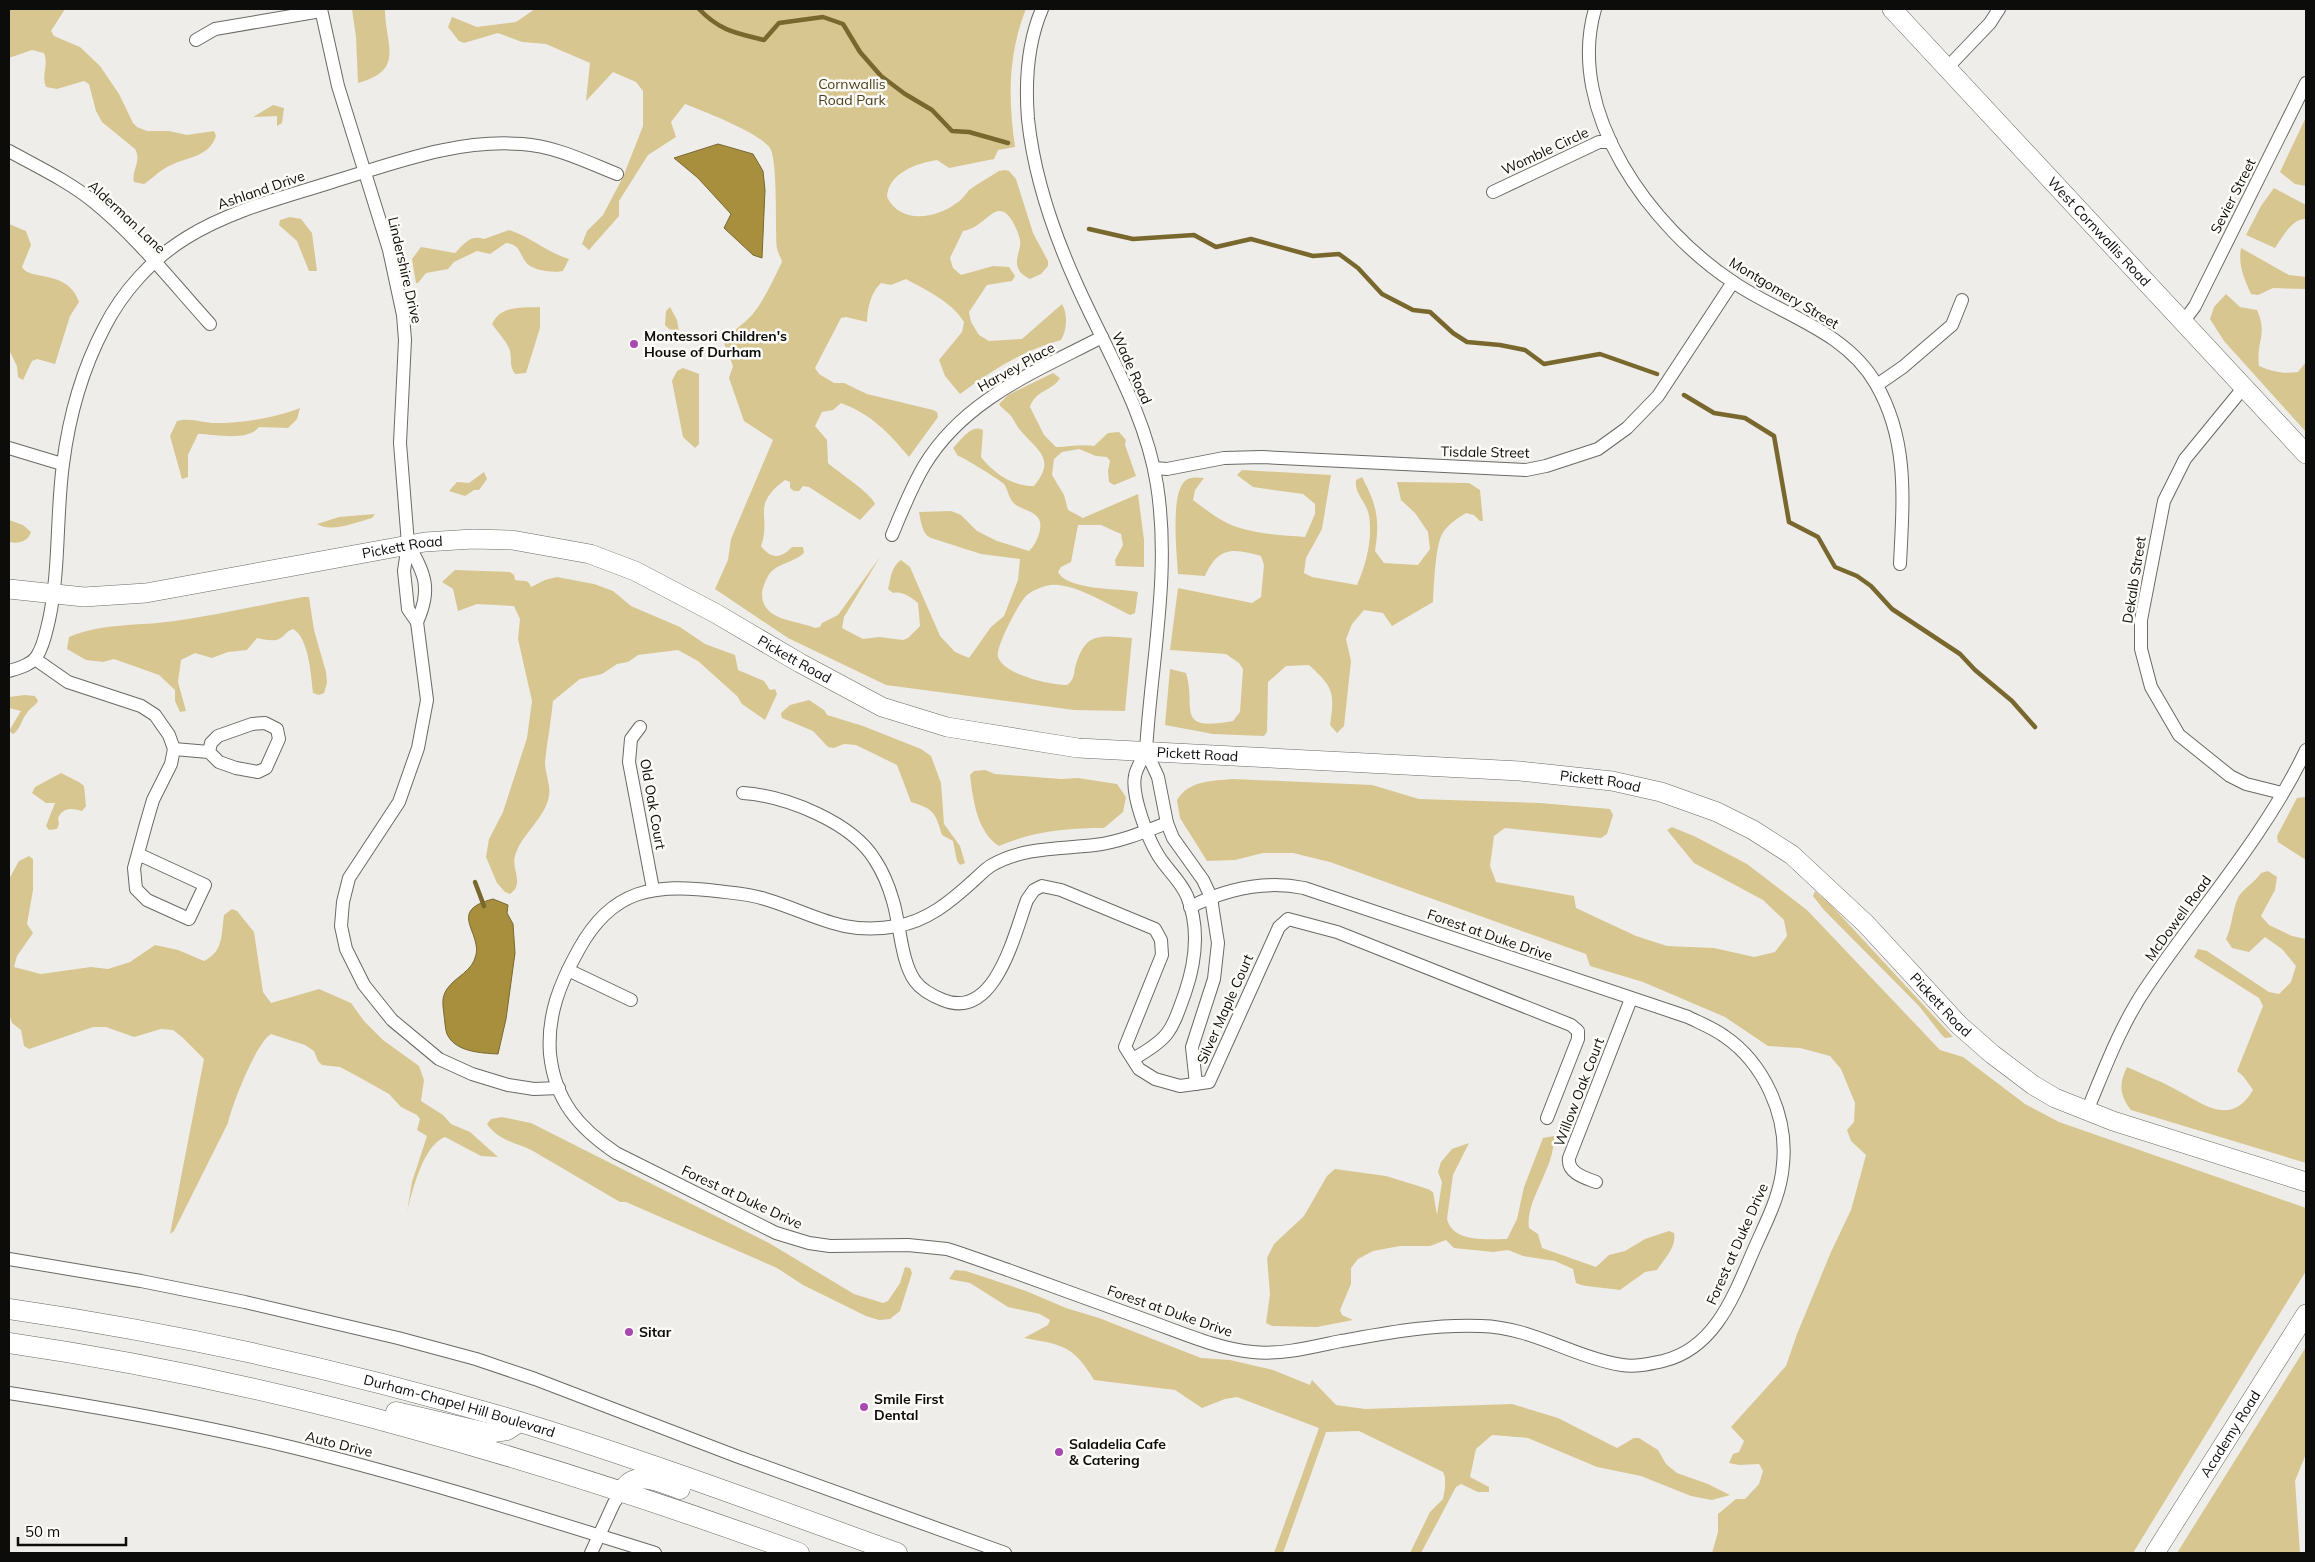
<svg xmlns="http://www.w3.org/2000/svg" width="2315" height="1562" viewBox="0 0 2315 1562" font-family="Mulish,sans-serif">
<style>
.green{fill:#d8c691}
.water{fill:#a88f3d;stroke:#79682e}
.lines{fill:none;stroke-linecap:round;stroke-linejoin:round}
.stream{stroke:#79682e;stroke-width:4.5}
.street-casing{stroke:#6a6966;stroke-width:14}
.secondary-casing{stroke:#6a6966;stroke-width:20}
.primary-casing{stroke:#6a6966;stroke-width:21}
.street{stroke:#fff;stroke-width:12}
.secondary{stroke:#fff;stroke-width:19}
.primary{stroke:#fff;stroke-width:20}
.poi-dot{fill:#a948b0;stroke:#fcfbf7;stroke-width:2}
.labels{text-anchor:middle;stroke-width:5;stroke-linejoin:round;paint-order:stroke}
.park-label{font-size:14px;fill:#4b3f1c;stroke:#fcfbf7}
.street-label{font-size:14px;fill:#0c0c0a;stroke:#fcfbf7}
.poi-label{font-size:14px;font-weight:bold;fill:#0c0c0a;stroke:#fcfbf7;text-anchor:start}
</style>
<rect width="100%" height="100%" fill="#eeede9"/>
<g class="green">
<path d="M9 9H65L51 31 54 36 80 47 100 66 119 94 133 123 137 127 147 131H169L187 135 214 131 216 136C209 158 185 157 167 167 159 171 152 179 144 184L134 182C131 171 142 161 135 149L102 122 96 111 89 84 84 81 57 89 46 87C41 76 49 64 44 53L32 50 9 58Z"/>
<path d="M352 9H385C385 45 406 70 358 83L356 37Z"/>
<path d="M535 9H1026C1008 54 1008 99 1015 147L998 150 994 159 949 168 937 160C917 163 888 173 887 197 900 224 935 219 955 204 961 201 965 195 969 190 978 183 990 177 999 171L1005 170 1009 171 1016 179 1033 233 1048 261V266L1041 274 1030 279C1026 277 1021 274 1019 270 1013 259 1022 250 1020 240 1018 231 1010 210 999 211 989 212 979 229 963 231L950 258 953 268 961 275 993 266 1009 267 1015 276 1012 281 987 285 969 312 971 322 979 335 989 341 1022 339 1062 304C1068 314 1067 330 1061 340 1021 351 993 370 960 394L945 376 939 360 962 332 964 322C951 301 927 291 906 279L891 285 881 283C871 292 867 309 867 322L846 317 841 318 815 368 819 374 834 383H844L867 394 933 410 937 412 938 417 909 457C889 433 871 414 841 403L833 410 822 412 815 426 827 440 828 463C839 473 871 493 875 504L860 520 809 487 803 486 799 491H794L790 488V482L785 480C750 506 772 516 761 546 771 560 782 558 792 547H803L804 553C795 562 778 563 770 573 767 577 762 588 762 594 762 621 796 620 815 628L820 627 822 623 838 615 880 557 844 617 842 628 863 639 879 637 903 640 908 638 920 626 918 603C910 597 903 591 893 593L888 589C891 578 891 567 901 560L910 567 940 636 955 652 969 658 991 627 1004 616 1018 580 1020 559 981 554 931 538C922 534 921 522 919 512L951 511 961 515 977 531 997 541 1029 551C1035 546 1042 531 1040 522 1038 512 1023 510 1016 505 1008 499 1009 491 1004 484 1001 481 962 456 958 456L953 448C960 441 972 423 983 430L981 457C994 473 1011 486 1034 486 1056 459 1039 452 1021 431 1016 426 1014 419 1010 415 1006 410 1002 409 999 404L1008 395 1053 373 1060 378C1053 391 1035 390 1030 407L1044 435 1056 447C1069 447 1082 444 1094 446L1108 433 1119 432 1126 440 1125 445 1136 476 1114 485 1109 482 1108 471 1110 461 1107 457 1096 456 1079 449 1062 452 1054 459 1052 475 1064 495 1068 510 1083 518 1138 494 1144 540V567L1116 566 1115 560 1123 545 1121 534 1101 525H1078L1071 562 1061 567 1058 572C1068 591 1120 588 1138 592L1135 613 1130 615C1109 605 1074 583 1051 585 1046 585 1031 591 1027 595 1019 602 995 648 998 657 1004 675 1051 685 1067 685 1073 681 1074 675 1075 668 1085 631 1099 636 1132 638L1125 711 1074 710 886 685 788 638 715 589 728 560 731 539 773 440 744 421 729 378 733 366 724 343C731 331 743 325 752 315 765 299 773 280 782 262 781 257 778 254 777 248 775 230 778 161 770 148 760 133 703 111 685 104L671 122 676 137 648 155 619 201V216L589 250 582 244 587 231 603 215 623 177 643 126V91L636 82 613 72 586 101 590 63 546 44 522 42 498 33 464 43 459 41 448 27 452 17 477 27 516 22Z"/>
<polygon points="273,105 284,108 282,123 277,126 277,116 253,117"/>
<polygon points="2306,117 2306,186 2295,184 2280,172"/>
<path d="M2274 188 2306 205V219C2292 218 2282 238 2275 248L2246 235 2261 206Z"/>
<polygon points="290,217 301,219 312,233 317,271 309,271 297,241 279,225 280,220"/>
<path d="M9 224 26 231 31 245 22 267C29 281 68 269 79 302L70 316 55 364 37 359 32 361 23 380 18 377 17 366 9 350Z"/>
<path d="M509 230C531 237 548 253 569 259L563 271C553 273 531 271 525 261 519 252 519 244 506 243L490 254 477 251 454 262 448 269 426 273 418 283H416L412 259 421 247 455 253C464 244 470 234 484 239Z"/>
<path d="M2241 248 2289 275 2306 277V289L2273 288 2258 295 2251 294C2244 278 2238 265 2241 248Z"/>
<path d="M2226 294 2240 307 2257 310C2268 335 2256 341 2259 366 2273 372 2283 374 2298 372L2306 362V432L2224 341 2210 319 2214 307Z"/>
<path d="M540 307V328L526 373 515 374C509 365 512 361 510 351 507 341 498 333 492 324 501 305 521 308 540 307Z"/>
<polygon points="670,307 677,320 679,331 669,329 665,325 666,311"/>
<polygon points="683,368 699,374 699,444 695,448 683,437 672,381 677,371"/>
<path d="M300 408 297 419 288 428 259 427C247 442 215 434 198 434L188 455V477L182 479 170 436 177 421C191 417 202 423 216 423 241 423 276 418 300 408Z"/>
<path d="M1242 470 1331 475 1322 529 1306 558 1304 573 1312 577 1357 585C1366 565 1373 538 1369 516 1367 502 1354 494 1356 480L1362 477C1377 505 1380 520 1375 551L1384 563 1418 565 1430 549 1428 532 1415 513 1401 500 1397 482 1469 483 1480 490 1483 521H1480L1474 515 1466 513C1458 518 1450 523 1444 531 1435 542 1434 586 1433 602L1392 626 1383 613 1364 610 1352 624 1346 639 1351 661 1344 726 1337 733 1330 725C1335 692 1333 687 1309 665L1286 666 1268 682 1267 732 1264 736 1213 734 1165 725 1170 669 1186 673C1197 708 1173 732 1233 721L1240 712 1243 669 1239 663 1226 654 1170 650 1178 588 1252 603 1261 597 1264 565 1261 556C1234 548 1218 546 1205 576L1178 574C1177 555 1170 494 1185 481 1191 476 1197 478 1204 478L1195 490 1193 500C1204 508 1216 518 1229 524 1252 534 1280 535 1305 537L1315 514V504L1303 494 1253 487 1237 475Z"/>
<polygon points="484,472 487,479 479,490 474,490 465,496 449,491 457,482 469,483"/>
<path d="M375 514 372 518C357 522 331 533 317 524L339 517Z"/>
<path d="M9 520 23 525 31 532C28 542 18 544 9 542Z"/>
<path d="M455 570 510 572 514 575 515 580C523 582 528 578 531 587L545 580 557 577 594 584 613 591 631 606 680 627 705 644 735 655 738 670 764 681 770 690 775 689 777 694 765 720 742 704 737 696 698 661 678 650 638 655 628 662 617 664 602 674 580 679 553 701C551 722 547 742 545 762 545 773 551 786 549 796 545 819 521 834 515 856 511 869 525 884 510 894L505 892 497 883 486 857 489 839 503 812 527 738 532 701 518 639 520 619 514 606 477 604 458 611 453 589 442 582Z"/>
<path d="M303 597H309L314 630 326 672 327 683 324 693 319 695 313 693C311 675 309 638 293 629 286 631 285 636 279 639 273 642 263 639 257 638L247 650 228 652 212 658 195 653 181 660 178 682 186 711 180 712 175 701V690L159 675 114 659 103 662 86 660 67 649 69 637C102 623 139 626 175 621 218 615 260 605 303 597Z"/>
<path d="M25 695 35 696 38 701C35 706 30 708 27 713 21 720 21 729 13 734L9 731 21 711 9 708V697Z"/>
<path d="M809 700 824 710 827 715 863 726 921 749 931 756 941 783 944 824 960 846 965 863 960 865 957 861 953 841 942 835C935 812 934 809 911 802L897 765 856 745 844 744 834 748 828 747 813 731 782 718 781 713 790 705Z"/>
<path d="M985 770 995 774 1061 779 1078 778 1117 784 1126 797 1123 812 1104 828C1067 828 1034 831 999 846 977 832 973 800 970 775L974 771Z"/>
<path d="M61 773 79 782 84 786 86 806 82 811C72 808 63 807 58 818L59 824 57 829 49 830 46 826 55 803H46L32 793 35 787Z"/>
<path d="M1233 779 1372 785 1419 799 1540 803 1610 809 1613 815 1607 834 1601 838 1505 828 1494 836 1490 866 1496 882 1574 896 1576 908 1636 936 1667 946 1714 948 1754 957 1775 952 1787 936 1784 920 1763 900 1694 863 1667 830 1672 827 1696 837 1747 864 1807 910 1940 1050 1963 1057 2025 1104 2059 1122 2306 1208V1271L2133 1553H1712L1718 1532V1514L1736 1499H1745L1759 1484 1763 1471 1759 1464 1739 1465 1729 1463 1733 1454 1739 1452 1744 1441 1731 1427 1786 1366 1797 1334 1831 1252 1851 1210 1866 1155 1851 1141 1847 1130 1854 1122 1855 1103 1841 1069 1830 1056 1800 1048 1768 1046 1725 1017 1643 982 1590 966 1586 954 1330 862 1293 853H1263L1235 860 1207 861 1180 818 1177 800C1189 780 1213 781 1233 779Z"/>
<polygon points="2306,797 2306,860 2278,842 2277,836 2297,798"/>
<path d="M29 856 33 859V890L27 924 33 933 17 956 14 967 41 974 91 967 108 969 130 962 155 945 178 950 204 961C224 951 221 935 224 915L232 909 237 911 254 932 263 992 271 1003 319 989 351 1003 364 1021 383 1040 419 1066 424 1080 421 1101 443 1115 451 1124 470 1132 498 1157 481 1156 445 1137C423 1145 412 1192 407 1212L412 1182 427 1136 417 1130 420 1119 417 1115 401 1107 389 1094 357 1076 340 1067 322 1065 318 1061 314 1051 305 1045 271 1034C256 1043 232 1105 228 1123L174 1231 170 1234 204 1059 182 1037 173 1030 161 1029 134 1037 106 1027H93L29 1049 24 1046 21 1030 12 1023 9 1014V879L19 861Z"/>
<path d="M2268 871 2277 877 2275 890 2261 916 2269 925 2292 936 2306 939V1163L2131 1110C2119 1095 2119 1083 2127 1067 2142 1074 2158 1080 2173 1088 2201 1102 2230 1129 2253 1090L2243 1076 2237 1071 2263 1006 2259 998 2194 957 2198 949 2207 951 2269 992 2279 994 2291 982 2296 966 2282 949 2265 937 2249 952 2232 948 2226 939C2232 926 2232 913 2237 900 2240 890 2255 883 2261 873Z"/>
<polygon points="1815,891 1832,906 1953,1037 1945,1038 1941,1034 1919,1006 1824,910 1813,896"/>
<path d="M502 1117 531 1123 769 1243 854 1294 883 1303 888 1301 900 1283 905 1267 910 1268 912 1273 900 1311 890 1319 879 1320 866 1316 803 1285 777 1268 626 1202H620C591 1185 562 1168 533 1151 517 1143 497 1140 487 1124L491 1119Z"/>
<path d="M1554 1136C1555 1169 1525 1200 1529 1228L1538 1234 1542 1248 1596 1267 1609 1255 1625 1251 1645 1239 1669 1231 1674 1233C1677 1247 1664 1259 1657 1270L1645 1272 1620 1290C1610 1288 1582 1287 1576 1283L1573 1269 1555 1261 1523 1256 1508 1250 1493 1252 1454 1248 1446 1240 1430 1246H1400L1373 1251 1358 1259 1351 1268V1284L1340 1310 1342 1315 1353 1320 1317 1327 1272 1326 1266 1323 1270 1294 1267 1258 1274 1244 1304 1216 1327 1176 1335 1169 1386 1176 1428 1189 1433 1192 1437 1215 1442 1182 1438 1172 1441 1162 1452 1149 1469 1143 1453 1175 1447 1219C1453 1243 1487 1239 1507 1239L1517 1219 1524 1187 1543 1138Z"/>
<path d="M955 1270 966 1271 1026 1291 1066 1308 1099 1318 1201 1358 1230 1360 1273 1370 1310 1385 1312 1380 1336 1405 1365 1409 1512 1404 1558 1418 1617 1448 1634 1438H1639L1658 1450 1666 1464 1677 1473 1708 1484 1730 1495 1712 1500 1691 1496 1641 1476 1597 1467 1528 1438 1492 1435 1476 1449 1470 1477 1489 1487V1492H1478L1461 1484 1456 1487 1421 1553H1410L1430 1512 1443 1499 1445 1488V1477L1443 1472 1359 1431 1326 1432 1283 1553H1274L1319 1428 1237 1397 1225 1399 1202 1408 1175 1390 1094 1380C1073 1345 1063 1345 1024 1338L1048 1325 1050 1320 1040 1314 1008 1307 970 1283 949 1279Z"/>
<polygon points="2306,1347 2306,1454 2295,1481 2300,1553 2177,1553"/>
</g>
<g class="water">
<polygon points="718,144 753,154 763,171 765,190 762,258 753,255 724,228 731,214 698,178 674,158"/>
<path d="M493 899 508 905 507 913 513 924 515 953 506 1019 498 1054C481 1053 455 1052 447 1034 445 1029 445 1021 444 1015 443 1005 441 998 447 989 456 976 472 972 476 955 481 931 447 911 493 899Z"/>
</g>
<g class="lines">
<g class="stream">
<path d="M699 9C720 31 736 33 764 40L779 23 823 17 843 24 860 52 881 76 905 94 932 110 952 131 969 132 1008 143"/>
<polyline points="1089,229 1133,239 1194,235 1216,247 1251,239 1313,256 1339,254 1358,268 1382,294 1413,310 1430,312 1453,333 1467,342 1500,345 1525,350 1544,364 1600,354 1657,374"/>
<polyline points="1684,395 1714,413 1745,418 1774,436 1789,522 1818,537 1835,567 1857,576 1871,586 1892,609 1960,654 1975,670 2012,701 2035,727"/>
<polyline points="475,882 484,906"/>
</g>
<g class="street-casing">
<g id="street">
<polyline points="321,9 338,86 389,250 403,315 405,340 400,443 408,544 404,571 408,609 417,622 427,700 418,748 399,802 349,878 343,902 341,926 346,949 364,985 392,1020 439,1059 472,1074 508,1085 534,1089 559,1088"/>
<path d="M1042 9C1027 44 1025 81 1028 119 1034 177 1053 232 1077 285 1106 350 1146 414 1157 485 1171 574 1151 663 1146 751 1143 759 1136 768 1135 776 1131 795 1148 839 1158 855 1167 870 1180 880 1187 896 1200 928 1196 961 1185 993 1171 1032 1170 1038 1133 1059"/>
<path d="M1595 9C1565 112 1651 228 1733 282 1781 315 1845 330 1876 384 1909 441 1903 501 1900 564"/>
<polyline points="196,40 215,29 321,11"/>
<polyline points="1948,67 1990,23 1999,9"/>
<path d="M9 151C38 167 68 181 94 202 137 237 172 282 210 324"/>
<polyline points="1493,192 1599,142 1611,142"/>
<polyline points="2184,321 2195,306 2306,83"/>
<polyline points="1877,385 1903,367 1952,325 1962,300"/>
<polyline points="2244,387 2185,459 2164,501 2141,620 2141,649 2151,687 2179,735 2230,776 2246,784 2282,793"/>
<polyline points="9,448 62,464"/>
<polyline points="1154,468 1167,469 1224,458 1262,457 1526,470 1546,466 1598,449 1627,428 1658,396 1733,282"/>
<path d="M892 535C902 511 911 488 924 466 964 399 1037 371 1102 337"/>
<path d="M408 544C425 574 432 589 417 622"/>
<polyline points="35,659 68,682 141,706 155,715 169,735 174,749 171,764 153,800 146,824 134,868 136,889 147,900 189,919 205,885 138,854"/>
<path d="M9 671C19 668 31 665 37 656 44 645 46 632 49 620 60 568 56 516 63 464 69 417 82 370 104 328 122 292 152 259 186 238 231 210 282 198 332 182 395 163 456 139 522 144 555 146 587 162 617 174"/>
<polyline points="640,727 631,739 629,762 653,889"/>
<polyline points="174,749 209,752 219,762 236,768 258,772 266,768 279,739 277,729 265,723 252,724 218,736 211,743 209,752"/>
<polyline points="1146,751 1158,777 1167,823 1173,838 1203,880 1211,897 1213,911 1218,943 1214,979 1192,1047 1196,1084"/>
<path d="M743 793C786 796 852 822 875 860 883 872 889 887 893 901 900 924 901 962 915 981 922 991 933 996 943 1000 995 1021 1014 935 1027 900L1034 890 1042 886 1061 890 1155 929 1161 940 1162 955 1125 1047 1139 1069 1155 1079 1180 1086 1209 1082 1279 927 1288 919 1337 932 1571 1025 1578 1031V1039L1547 1118"/>
<path d="M1167 823C1144 832 1120 842 1095 845 1061 849 1023 847 992 865 985 869 978 877 972 882 950 902 927 921 897 926 841 936 815 914 765 899 750 894 733 893 717 891 654 883 612 889 579 949 560 983 547 1015 550 1054 555 1101 579 1128 616 1153L776 1233 809 1243 830 1246 908 1245 947 1249C967 1255 987 1263 1008 1270 1054 1287 1100 1303 1146 1320 1180 1332 1217 1349 1253 1352 1282 1355 1312 1347 1341 1341 1387 1333 1433 1324 1481 1326 1531 1327 1573 1357 1622 1365 1636 1367 1649 1364 1663 1361 1717 1348 1735 1292 1755 1247 1767 1220 1781 1194 1783 1164 1788 1116 1764 1063 1724 1036 1713 1028 1700 1023 1688 1017L1304 888C1264 880 1226 889 1190 907"/>
<polyline points="568,970 631,1000"/>
<path d="M2087 1111C2105 1068 2121 1024 2148 985 2201 907 2265 836 2306 750"/>
<path d="M1596 1182C1585 1178 1567 1173 1569 1158L1631 999"/>
<polyline points="9,1259 141,1281 245,1302 398,1338 476,1359 535,1379 736,1456 1005,1553"/>
<path d="M9 1393C105 1408 201 1425 295 1448 417 1478 536 1516 655 1553"/>
<polyline points="591,1553 614,1503 622,1492"/>
</g>
</g>
<g class="secondary-casing">
<g id="secondary">
<path id="s1" d="M1892 9 2306 454"/>
<path id="s2" d="M9 589 84 597 146 593 425 542 473 539 512 540 590 554 635 571 715 613 800 663 882 707 947 727 1078 748 1520 771 1612 781 1661 792 1717 812 1753 830 1792 855 1866 924 1959 1025 1992 1054 2033 1085 2055 1098 2113 1121 2306 1182"/>
<path id="s3" d="M2155 1553 2306 1314"/>
</g>
</g>
<g class="primary-casing">
<g id="primary">
<path id="s4" d="M9 1309C182 1334 352 1372 520 1422 647 1461 772 1508 897 1553"/>
<path d="M9 1343C279 1382 543 1460 799 1553"/>
<polyline points="396,1412 487,1433 507,1430 519,1422"/>
<path d="M622 1492C635 1468 660 1482 680 1489"/>
</g>
</g>
<use href="#street" class="street"/>
<use href="#secondary" class="secondary"/>
<use href="#primary" class="primary"/>
</g>
<g class="poi-dot">
<circle cx="634" cy="344" r="5"/>
<circle cx="629" cy="1332" r="5"/>
<circle cx="864" cy="1407" r="5"/>
<circle cx="1059" cy="1452" r="5"/>
</g>
<g class="labels">
<g class="park-label">
<text x="852" y="89">Cornwallis<tspan x="852" dy="16">Road Park</tspan></text>
</g>
<g class="street-label">
<text transform="translate(1545 151) rotate(-25)" y="5">Womble Circle</text>
<text transform="translate(261 190) rotate(-19)" y="5">Ashland Drive</text>
<text transform="translate(2233 196) rotate(-63)" y="5">Sevier Street</text>
<text transform="translate(127 217) rotate(43)" y="5">Alderman Lane</text>
<text dy="5" stroke="none"><textPath href="#s1" startOffset="304">West Cornwallis Road</textPath></text>
<text transform="translate(405 270) rotate(77)" y="5">Lindershire Drive</text>
<text transform="translate(1784 293) rotate(31)" y="5">Montgomery Street</text>
<text transform="translate(1016 367) rotate(-29)" y="5">Harvey Place</text>
<text transform="translate(1132 368) rotate(66)" y="5">Wade Road</text>
<text transform="translate(1485 452) rotate(1)" y="5">Tisdale Street</text>
<text dy="5" stroke="none"><textPath href="#s2" startOffset="398">Pickett Road</textPath></text>
<text transform="translate(2134 580) rotate(-81)" y="5">Dekalb Street</text>
<text dy="5" stroke="none"><textPath href="#s2" startOffset="818">Pickett Road</textPath></text>
<text dy="5" stroke="none"><textPath href="#s2" startOffset="1238">Pickett Road</textPath></text>
<text dy="5" stroke="none"><textPath href="#s2" startOffset="1642">Pickett Road</textPath></text>
<text transform="translate(653 804) rotate(80)" y="5">Old Oak Court</text>
<text transform="translate(2178 918) rotate(-54)" y="5">McDowell Road</text>
<text transform="translate(1490 935) rotate(19)" y="5">Forest at Duke Drive</text>
<text dy="5" stroke="none"><textPath href="#s2" startOffset="2061">Pickett Road</textPath></text>
<text transform="translate(1225 1009) rotate(-66)" y="5">Silver Maple Court</text>
<text transform="translate(1579 1092) rotate(-69)" y="5">Willow Oak Court</text>
<text transform="translate(742 1197) rotate(25)" y="5">Forest at Duke Drive</text>
<text transform="translate(1737 1244) rotate(-66)" y="5">Forest at Duke Drive</text>
<text transform="translate(1170 1311) rotate(19)" y="5">Forest at Duke Drive</text>
<text dy="5" stroke="none"><textPath href="#s4" startOffset="461">Durham-Chapel Hill Boulevard</textPath></text>
<text dy="5" stroke="none"><textPath href="#s3" startOffset="141">Academy Road</textPath></text>
<text transform="translate(339 1444) rotate(14)" y="5">Auto Drive</text>
</g>
<g class="poi-label">
<text x="644" y="341">Montessori Children's<tspan x="644" dy="16">House of Durham</tspan></text>
<text x="639" y="1337">Sitar</text>
<text x="874" y="1404">Smile First<tspan x="874" dy="16">Dental</tspan></text>
<text x="1069" y="1449">Saladelia Cafe<tspan x="1069" dy="16">&amp; Catering</tspan></text>
</g>
</g>
<rect width="2315" height="1562" fill="none" stroke="#0c0c0a" stroke-width="20"/>
<path d="M18 1537v8h108v-8" fill="none" stroke="#0c0c0a" stroke-width="2.5"/>
<text x="25" y="1537" font-size="15" fill="#0c0c0a" stroke="#fcfbf7" stroke-width="4" paint-order="stroke">50 m</text>
</svg>
